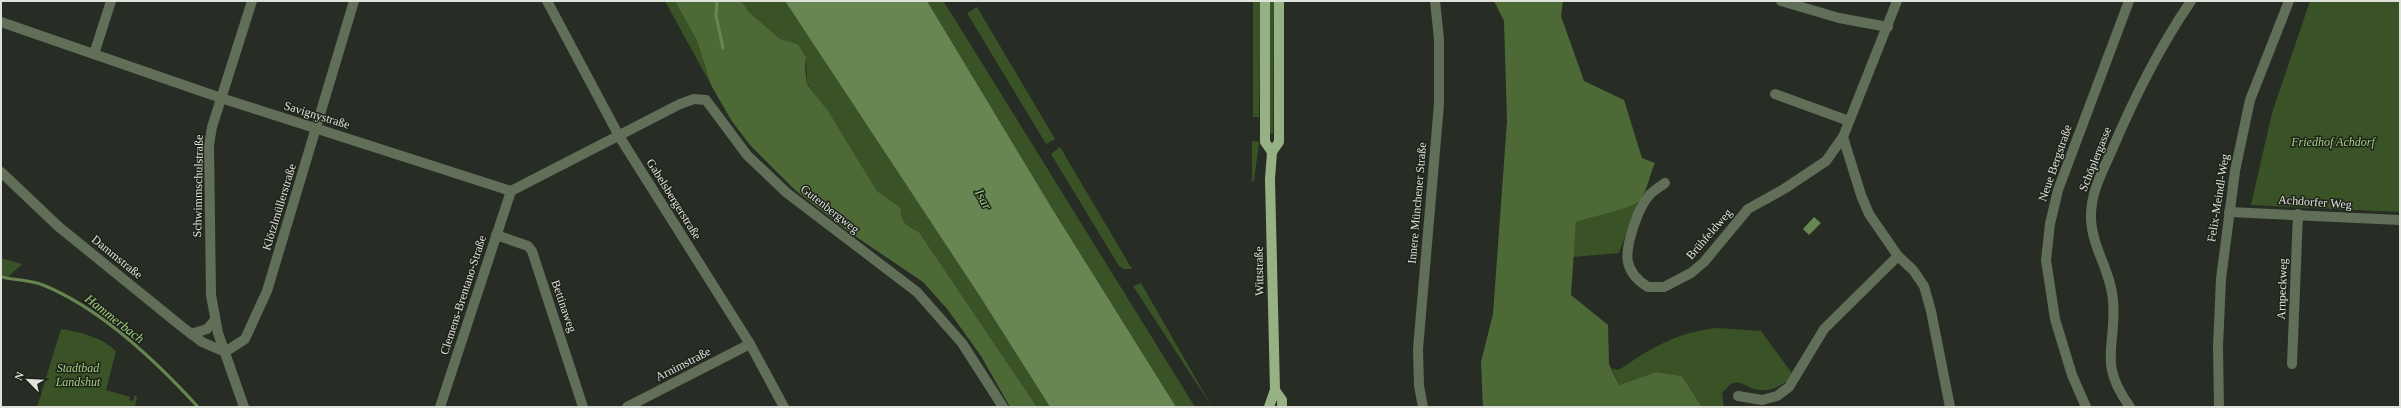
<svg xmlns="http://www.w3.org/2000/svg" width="2401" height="408" viewBox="0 0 2401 408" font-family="Georgia,serif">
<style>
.green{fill:#3a5326}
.forest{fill:#4c6936}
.water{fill:#688652}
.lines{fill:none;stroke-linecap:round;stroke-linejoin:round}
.stream{stroke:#688652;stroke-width:3}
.minor{stroke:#616e58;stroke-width:10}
.tertiary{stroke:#616e58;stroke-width:10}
.primary{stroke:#96b183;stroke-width:10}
.labels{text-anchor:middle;stroke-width:3;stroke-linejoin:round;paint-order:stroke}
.street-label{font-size:12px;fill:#dee2db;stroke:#1e231a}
.park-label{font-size:12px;font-style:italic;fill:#a2cf82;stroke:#1e231a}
.water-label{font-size:13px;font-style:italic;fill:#a4d083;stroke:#1e231a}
</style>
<rect width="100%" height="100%" fill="#272d24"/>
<g class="green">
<polygon points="665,1 675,1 697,41 711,85"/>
<path d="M741 1H785L981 298 1050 407H1037L919 232C908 226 900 223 901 208L877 191 828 112 807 83 806 57 798 44 780 39 749 12Z"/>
<polygon points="927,1 943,1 954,18 1195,407 1176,407 1053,210"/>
<polygon points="1253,1 1261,1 1259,117 1253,117"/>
<polygon points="1270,1 1274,1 1273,134 1270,134"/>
<polygon points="2310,1 2400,1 2400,212 2251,205 2272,113"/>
<polygon points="977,7 1055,139 1046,144 967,13"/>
<polygon points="1252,141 1259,142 1254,181 1252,181"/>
<polygon points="1060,147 1132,269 1124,269 1119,266 1051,154"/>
<polygon points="1637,203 1619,253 1573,257 1576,222"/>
<polygon points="1,258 22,264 7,278 1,277"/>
<polygon points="1141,283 1212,407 1133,286"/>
<path d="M1717 328 1761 331 1794 376C1755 408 1746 375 1731 384 1728 386 1725 390 1722 393L1724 407H1702L1682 376 1656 372 1619 385 1612 368 1617 370 1622 368C1653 346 1680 332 1717 328Z"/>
<path d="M61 329C80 332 101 337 116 351L106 390 130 397 129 400 133 401 135 395 137 396 135 407H37Z"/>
</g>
<g class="forest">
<path d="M675 1H741L749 12 780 39 798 44 806 57 805 69 807 84 828 111 877 191 901 208C900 223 908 226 919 232L1037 407H1010L981 356 948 310 923 282 849 232 795 190 750 145 731 120 711 85 697 41Z"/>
<path d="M1494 1H1563L1561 16 1584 81 1624 100 1642 158 1655 163C1649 175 1648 192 1638 202 1632 208 1587 218 1576 222L1571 295 1608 325 1609 364 1619 385 1656 372 1682 376 1702 407H1483L1481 362 1493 314 1507 121 1504 21Z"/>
</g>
<g class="water">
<polygon points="785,1 927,1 1053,210 1176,407 1050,407 981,298"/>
<polygon points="1814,217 1821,223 1809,235 1803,229"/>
</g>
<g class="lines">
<g class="stream">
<polyline points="717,1 716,16 723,48"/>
<path d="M1 277C14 280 30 280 43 285 100 308 157 362 198 407"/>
</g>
<g class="minor">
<polyline points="547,1 619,136 750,344 784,407"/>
<polyline points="1781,1 1839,18 1888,27"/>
<polyline points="1,22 221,98 511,191 680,104 694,99 706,100 747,155 787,193 917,292 962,343 1003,407"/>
<polyline points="94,54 111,1"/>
<polyline points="1775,94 1849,121"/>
<polyline points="1843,137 1861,195 1869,214 1898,256 1913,270 1924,286 1931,311 1950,407"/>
<polyline points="1,172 59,227 181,326 202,342 225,352 245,339 267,291 354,1"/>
<path d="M1665 183C1660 187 1652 191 1648 197 1640 206 1637 217 1633 228 1625 253 1622 271 1648 287H1664L1691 273 1704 262 1748 209 1784 189 1826 161 1843 137 1897 1"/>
<polyline points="2229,212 2400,220"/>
<polyline points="496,235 528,246 532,251 583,407"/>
<polyline points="2292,364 2298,214"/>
<polyline points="1738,396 1762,400 1777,396 1789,387 1824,329 1898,256"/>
<polyline points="440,407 511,191"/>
<polyline points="627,407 750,344"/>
<polyline points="1423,407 1419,386 1418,349 1439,104 1439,39 1435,1"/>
<path d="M2130 407C2097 362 2117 347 2113 300 2111 272 2092 247 2091 219 2090 194 2102 172 2112 150 2134 98 2159 48 2191 1"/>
<polyline points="2219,407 2218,346 2221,279 2235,171 2250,100 2289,1"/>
</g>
<g class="tertiary">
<polyline points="191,334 207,329 215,320"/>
<polyline points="244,407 218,333 211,295 209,145 212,127 252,1"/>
<polyline points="2086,407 2072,375 2055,319 2046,260 2050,224 2058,190 2129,1"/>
</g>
<g class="primary">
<polyline points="1265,1 1265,142 1272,152"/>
<polyline points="1275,390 1282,400 1282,407"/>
<polyline points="1269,407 1275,390 1270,179 1272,152 1279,142 1279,1"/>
</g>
</g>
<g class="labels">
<g class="street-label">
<text transform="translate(317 115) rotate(17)" y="4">Savignystraße</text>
<text transform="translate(2095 159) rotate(-68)" y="4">Schöplergasse</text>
<text transform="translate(2055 163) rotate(-71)" y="4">Neue Bergstraße</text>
<text transform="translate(198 186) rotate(-89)" y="4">Schwimmschulstraße</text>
<text transform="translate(2218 198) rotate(-81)" y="4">Felix-Meindl-Weg</text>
<text transform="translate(674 199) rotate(58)" y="4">Gabelsbergerstraße</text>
<text transform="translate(2315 202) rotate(4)" y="4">Achdorfer Weg</text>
<text transform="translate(1417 203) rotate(-85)" y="4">Innere Münchener Straße</text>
<text transform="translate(279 207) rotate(-73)" y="4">Klötzlmüllerstraße</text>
<text transform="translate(830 209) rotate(38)" y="4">Gutenbergweg</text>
<text transform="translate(1709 234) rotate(-49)" y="4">Brühfeldweg</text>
<text transform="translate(117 257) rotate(39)" y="4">Dammstraße</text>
<text transform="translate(1259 271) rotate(-91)" y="4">Wittstraße</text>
<text transform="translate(2282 289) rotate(-88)" y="4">Arnpeckweg</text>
<text transform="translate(463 295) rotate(-72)" y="4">Clemens-Brentano-Straße</text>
<text transform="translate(564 306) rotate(71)" y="4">Bettinaweg</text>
<text transform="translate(683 364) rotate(-27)" y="4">Arnimstraße</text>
</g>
<g class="park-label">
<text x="2333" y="146">Friedhof Achdorf</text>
<text x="78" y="372">Stadtbad<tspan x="78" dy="14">Landshut</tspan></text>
</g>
<g class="water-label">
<text transform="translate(984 199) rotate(61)" y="5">Isar</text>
<text transform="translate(115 318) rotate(38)" y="5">Hammerbach</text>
</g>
</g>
<rect width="2401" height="408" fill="none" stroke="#dee2db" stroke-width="4"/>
<g transform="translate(28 380) rotate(294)" stroke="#1e231a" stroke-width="3" paint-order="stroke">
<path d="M0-3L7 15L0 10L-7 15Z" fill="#dee2db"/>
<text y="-6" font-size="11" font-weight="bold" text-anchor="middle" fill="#dee2db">N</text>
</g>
</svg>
